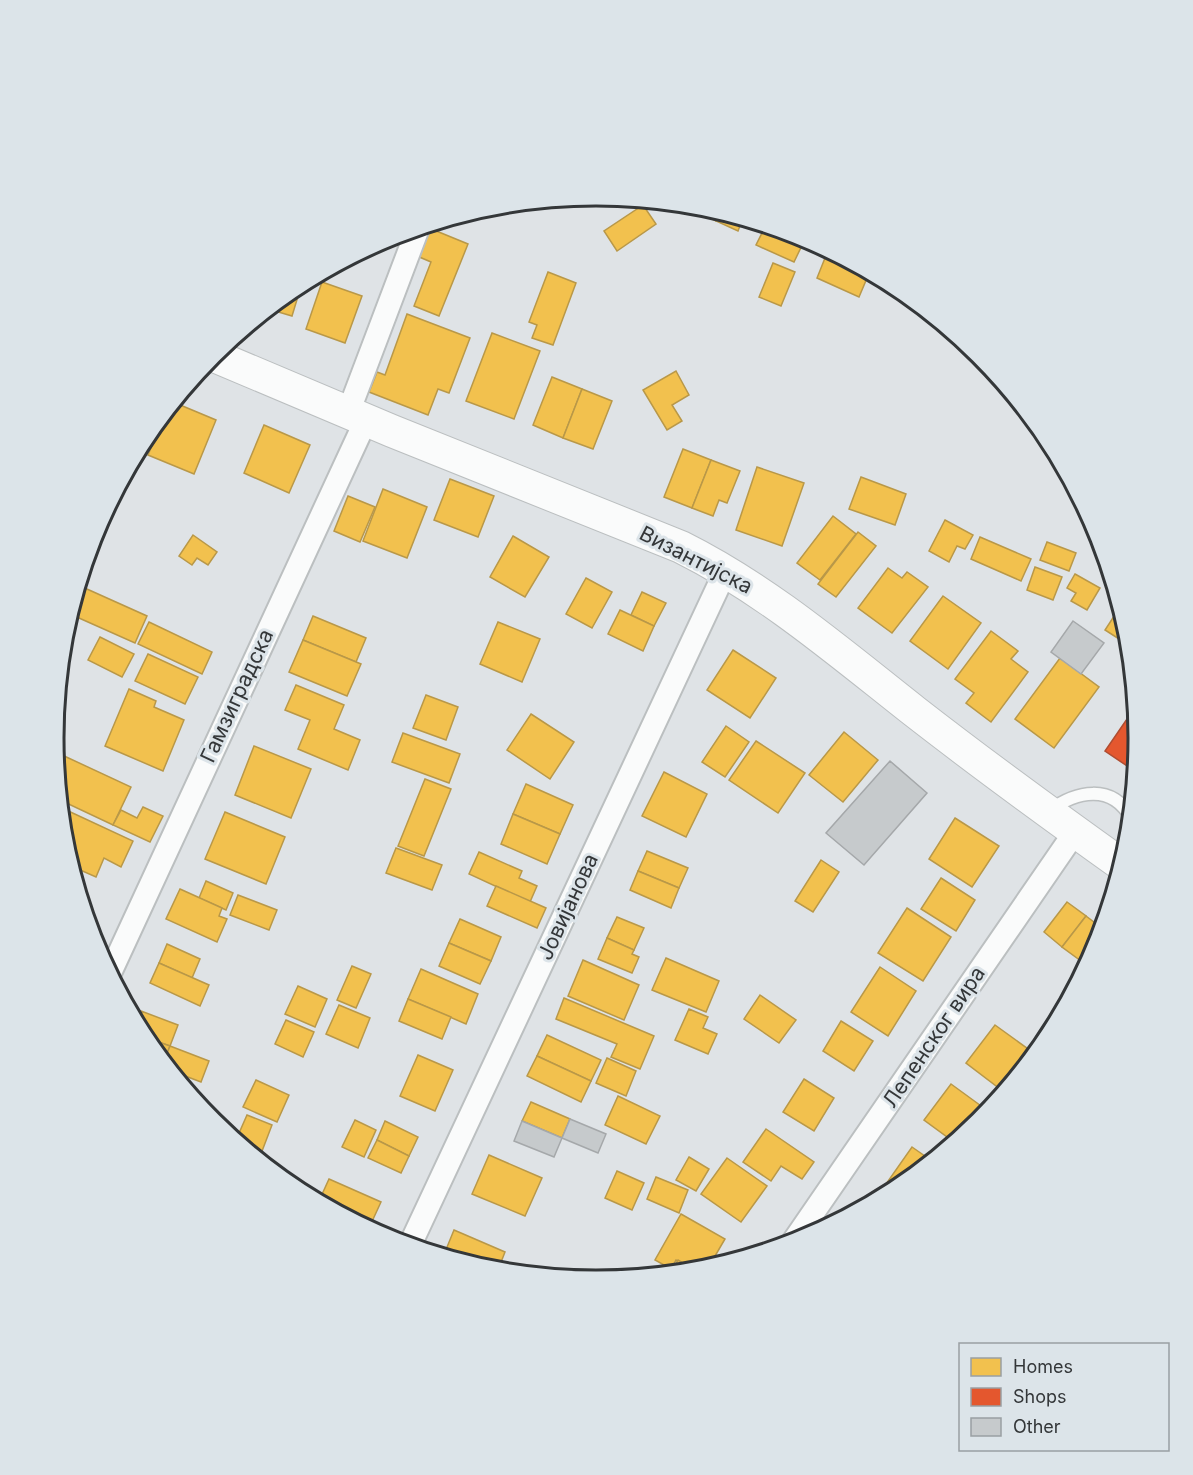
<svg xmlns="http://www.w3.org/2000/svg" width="1193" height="1475" viewBox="0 0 1193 1475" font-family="Inter,sans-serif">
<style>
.homes{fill:#f2c14e;stroke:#b99848;stroke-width:1.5}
.shops{fill:#e4572e;stroke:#af4d31;stroke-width:1.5}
.building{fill:#c6cacc;stroke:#a5a8aa;stroke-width:1.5}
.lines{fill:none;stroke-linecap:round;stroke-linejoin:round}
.lane-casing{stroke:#bbbfc0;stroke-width:15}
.street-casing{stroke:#bbbfc0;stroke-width:26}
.secondary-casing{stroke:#bbbfc0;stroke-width:34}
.lane{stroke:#fafbfb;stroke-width:12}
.street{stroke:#fafbfb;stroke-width:22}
.secondary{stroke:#fafbfb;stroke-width:32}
.labels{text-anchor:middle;stroke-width:6;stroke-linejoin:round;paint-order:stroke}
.street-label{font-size:21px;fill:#343739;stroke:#dce4e9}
.rim{fill:none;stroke:#343739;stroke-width:3}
</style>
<rect width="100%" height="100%" fill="#dfe3e6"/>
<g class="homes">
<polygon points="643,205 656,224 617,251 604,231"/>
<polygon points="695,205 721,211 716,221 693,210"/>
<polygon points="721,211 743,218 738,231 716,221"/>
<polygon points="766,225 806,237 794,262 756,245"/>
<polygon points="429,228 468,244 439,316 414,306 431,262 417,256"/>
<polygon points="827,253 834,256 835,253 870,271 859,297 817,278"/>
<polygon points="773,263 795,272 781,306 759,297"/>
<polygon points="548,272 576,283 553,345 532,338 537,325 529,322"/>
<polygon points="322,282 362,296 345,343 306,329"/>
<polygon points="302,283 292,316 268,309 295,286"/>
<polygon points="407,314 470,338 449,393 438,389 428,415 369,392 377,372 385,375"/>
<polygon points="492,333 540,351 514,419 466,401"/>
<polygon points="964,341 980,354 984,358 961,350"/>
<polygon points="676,371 689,395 672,405 682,421 667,430 643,390"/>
<polygon points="552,377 582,389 563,438 533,425"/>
<polygon points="582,389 612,401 593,449 563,438"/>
<polygon points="173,402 216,420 194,474 148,455 166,411"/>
<polygon points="264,425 310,445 289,493 244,473"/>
<polygon points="683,449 711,460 692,508 664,497"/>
<polygon points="711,460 740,471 727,503 719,500 713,516 692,508"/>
<polygon points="757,467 804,483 782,546 736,530"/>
<polygon points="861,477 906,494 895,525 849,509"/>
<polygon points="450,479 494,496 478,537 434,520"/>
<polygon points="118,487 98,537 94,535 95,530"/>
<polygon points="383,489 427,507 407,558 363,541"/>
<polygon points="1079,495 1087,510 1075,505"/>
<polygon points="348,496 375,507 360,542 334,531"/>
<polygon points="833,516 856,534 820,580 797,563"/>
<polygon points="945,520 973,535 965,549 957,546 949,562 929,551"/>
<polygon points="858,532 876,546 836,597 818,584"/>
<polygon points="193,535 217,552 208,565 197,558 192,565 179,556"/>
<polygon points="513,536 549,557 525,597 490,577"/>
<polygon points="980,537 1031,559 1021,581 971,559"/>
<polygon points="1047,542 1076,553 1069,571 1040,560"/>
<polygon points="1035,567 1062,577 1053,600 1027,590"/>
<polygon points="888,568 902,578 907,572 928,587 892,633 858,608"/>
<polygon points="1075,574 1100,588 1087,610 1071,601 1076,593 1067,588"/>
<polygon points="586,578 612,592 592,628 566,614"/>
<polygon points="78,585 147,616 135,643 70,614"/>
<polygon points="642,592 666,603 654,626 631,615"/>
<polygon points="943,596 981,623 948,669 910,641"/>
<polygon points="1120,607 1129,632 1130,646 1105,630"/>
<polygon points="620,610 654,626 643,651 608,634"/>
<polygon points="313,616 366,638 356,662 303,640"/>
<polygon points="149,622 212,652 202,674 138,644"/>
<polygon points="498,622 540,639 522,682 480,664"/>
<polygon points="991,631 1018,651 1011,659 1028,672 991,722 966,703 974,693 955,679"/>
<polygon points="100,637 134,654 122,677 88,660"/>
<polygon points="303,640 361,664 347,696 289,672"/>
<polygon points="733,650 776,678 750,718 707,690"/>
<polygon points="148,654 198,677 185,704 135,681"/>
<polygon points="1060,658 1099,687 1054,748 1015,719"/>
<polygon points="296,685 344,705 334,729 360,740 348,770 298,749 310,720 285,710"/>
<polygon points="129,689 156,701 154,707 184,720 163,771 105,746"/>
<polygon points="426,695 458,707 446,740 413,728"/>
<polygon points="531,714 574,742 550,779 507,750"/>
<polygon points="726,726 749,742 725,777 702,762"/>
<polygon points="844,732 878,760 843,802 809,775"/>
<polygon points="403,733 460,754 449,783 392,762"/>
<polygon points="756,741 805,773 778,813 729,780"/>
<polygon points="254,746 311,769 291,818 235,795"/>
<polygon points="62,755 131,787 113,825 60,800 57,766"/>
<polygon points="664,772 707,794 686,837 642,816"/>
<polygon points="425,779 451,789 424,856 398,846"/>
<polygon points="526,784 573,805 560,834 513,814"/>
<polygon points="143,807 163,816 150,842 113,825 121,810 137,818"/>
<polygon points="64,809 133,841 121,867 104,858 96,877 71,866 64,843 61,814"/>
<polygon points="225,812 285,837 266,884 205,859"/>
<polygon points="513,814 560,834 547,864 501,844"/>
<polygon points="955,818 999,846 972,887 929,859"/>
<polygon points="396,848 442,865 432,890 386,873"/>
<polygon points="647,851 688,868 679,888 638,871"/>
<polygon points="479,852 522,871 519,878 537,886 530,902 469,874"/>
<polygon points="821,860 839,872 813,912 795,901"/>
<polygon points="638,871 679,888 671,908 630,890"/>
<polygon points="941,878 975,900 956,931 921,909"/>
<polygon points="206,881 233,893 226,910 199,898"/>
<polygon points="496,886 546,908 537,928 487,906"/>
<polygon points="180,889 222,908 219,916 227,919 217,942 166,919"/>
<polygon points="238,895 277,910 269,930 230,915"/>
<polygon points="1067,902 1086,916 1062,947 1044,932"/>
<polygon points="907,908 951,937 923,981 878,953"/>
<polygon points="1086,916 1103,929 1081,961 1062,947"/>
<polygon points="617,917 644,928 634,950 607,938"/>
<polygon points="460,919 501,937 491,961 449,943"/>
<polygon points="607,938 634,950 632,954 639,957 632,973 598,959"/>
<polygon points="449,943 491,961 480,984 439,966"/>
<polygon points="167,944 200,959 192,978 159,963"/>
<polygon points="666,958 719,981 706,1012 652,990"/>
<polygon points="583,960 639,985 624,1020 568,996"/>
<polygon points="159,963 209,985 200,1006 150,983"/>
<polygon points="352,966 371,974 356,1008 337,1000"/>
<polygon points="880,967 916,991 888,1036 851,1012"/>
<polygon points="421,969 478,994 466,1024 408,999"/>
<polygon points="298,986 327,999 315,1027 285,1014"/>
<polygon points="760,995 796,1020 779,1043 744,1019"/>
<polygon points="564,998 654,1036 640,1069 611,1057 617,1044 556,1019"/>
<polygon points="408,999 451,1017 442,1039 399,1021"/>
<polygon points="339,1005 370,1018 358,1048 326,1034"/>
<polygon points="689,1009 708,1017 703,1028 717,1034 708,1054 675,1040"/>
<polygon points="141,1011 178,1025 170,1046 144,1037 137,1023"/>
<polygon points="286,1020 314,1032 303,1057 275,1044"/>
<polygon points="841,1021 873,1041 854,1071 823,1051"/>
<polygon points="995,1025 1035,1054 1004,1092 966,1063"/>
<polygon points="547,1035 601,1060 591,1081 537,1056"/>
<polygon points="144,1037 170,1046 164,1061 145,1039"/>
<polygon points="170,1046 209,1061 201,1082 172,1071 164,1061"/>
<polygon points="418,1055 453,1070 435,1111 400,1096"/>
<polygon points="537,1056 591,1081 581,1102 527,1076"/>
<polygon points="607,1058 636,1071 626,1096 596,1083"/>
<polygon points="804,1079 834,1098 814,1131 783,1112"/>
<polygon points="256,1080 289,1095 277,1122 243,1107"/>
<polygon points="951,1084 988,1111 954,1142 924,1120"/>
<polygon points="618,1096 660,1116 646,1144 605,1125"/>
<polygon points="531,1102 570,1119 562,1138 522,1121"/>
<polygon points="247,1115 272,1125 259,1159 236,1140"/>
<polygon points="355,1120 376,1130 364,1157 342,1147"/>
<polygon points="385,1121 418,1137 409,1156 377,1140"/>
<polygon points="766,1129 814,1162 802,1179 781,1166 771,1181 743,1162"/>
<polygon points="377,1140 409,1156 401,1173 368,1158"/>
<polygon points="912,1147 932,1161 895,1190 886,1184"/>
<polygon points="489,1155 542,1178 525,1216 472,1194"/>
<polygon points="689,1157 709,1169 696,1191 676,1180"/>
<polygon points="727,1158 767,1186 741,1222 701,1194"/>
<polygon points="617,1171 644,1183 632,1210 605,1198"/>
<polygon points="656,1177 688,1190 679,1213 647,1199"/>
<polygon points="329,1179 381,1202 369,1228 319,1201"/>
<polygon points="681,1214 725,1239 708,1268 695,1270 676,1260 671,1269 655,1260"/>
<polygon points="454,1230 505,1252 498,1270 475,1265 445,1252"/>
<polygon points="445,1252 475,1265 443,1255"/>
<polygon points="678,1260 694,1270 670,1273"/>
</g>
<polygon class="shops" points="1136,706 1139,738 1136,772 1105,751"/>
<g class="building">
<polygon points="1073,621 1104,643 1081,674 1051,652"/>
<polygon points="890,761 927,793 864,865 826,833"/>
<polygon points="570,1119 606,1134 598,1153 562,1138"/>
<polygon points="522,1121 562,1138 554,1157 514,1141"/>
</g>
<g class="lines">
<g class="lane-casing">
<path id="lane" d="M1049 811C1076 791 1112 783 1131 818"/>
</g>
<g class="street-casing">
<g id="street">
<polyline points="348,413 418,228"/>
<polyline points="110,973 366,420"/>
<polyline points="793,1242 1075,832"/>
<polyline points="410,1245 726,570"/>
</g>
</g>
<g class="secondary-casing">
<path id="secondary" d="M212 355 392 431 681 547C767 590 839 652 914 711 982 764 1052 815 1122 865"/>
</g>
<use href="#lane" class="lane"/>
<use href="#street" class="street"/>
<use href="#secondary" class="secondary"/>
</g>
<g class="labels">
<g class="street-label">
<text transform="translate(696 560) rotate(27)" y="7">Византијска</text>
<text transform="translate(237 696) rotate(-65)" y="7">Гамзиградска</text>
<text transform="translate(568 907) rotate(-65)" y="7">Јовијанова</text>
<text transform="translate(934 1037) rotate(-56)" y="7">Лепенског вира</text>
</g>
</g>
<path d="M0 0H1193V1475H0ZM64 738a532 532 0 1 1 1064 0a532 532 0 1 1-1064 0Z" fill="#dce4e9" fill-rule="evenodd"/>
<path class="rim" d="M64 738a532 532 0 1 1 1064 0a532 532 0 1 1-1064 0Z"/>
<rect x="959" y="1343" width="210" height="108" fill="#dce4e9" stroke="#999fa3" stroke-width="1.5"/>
<rect x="971" y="1358" width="30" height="18" fill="#f2c14e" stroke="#999fa3" stroke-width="1.5"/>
<text x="1013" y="1373" font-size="18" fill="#343739">Homes</text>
<rect x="971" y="1388" width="30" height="18" fill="#e4572e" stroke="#999fa3" stroke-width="1.5"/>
<text x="1013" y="1403" font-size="18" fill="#343739">Shops</text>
<rect x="971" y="1418" width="30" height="18" fill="#c6cacc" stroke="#999fa3" stroke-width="1.5"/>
<text x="1013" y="1433" font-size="18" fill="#343739">Other</text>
</svg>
